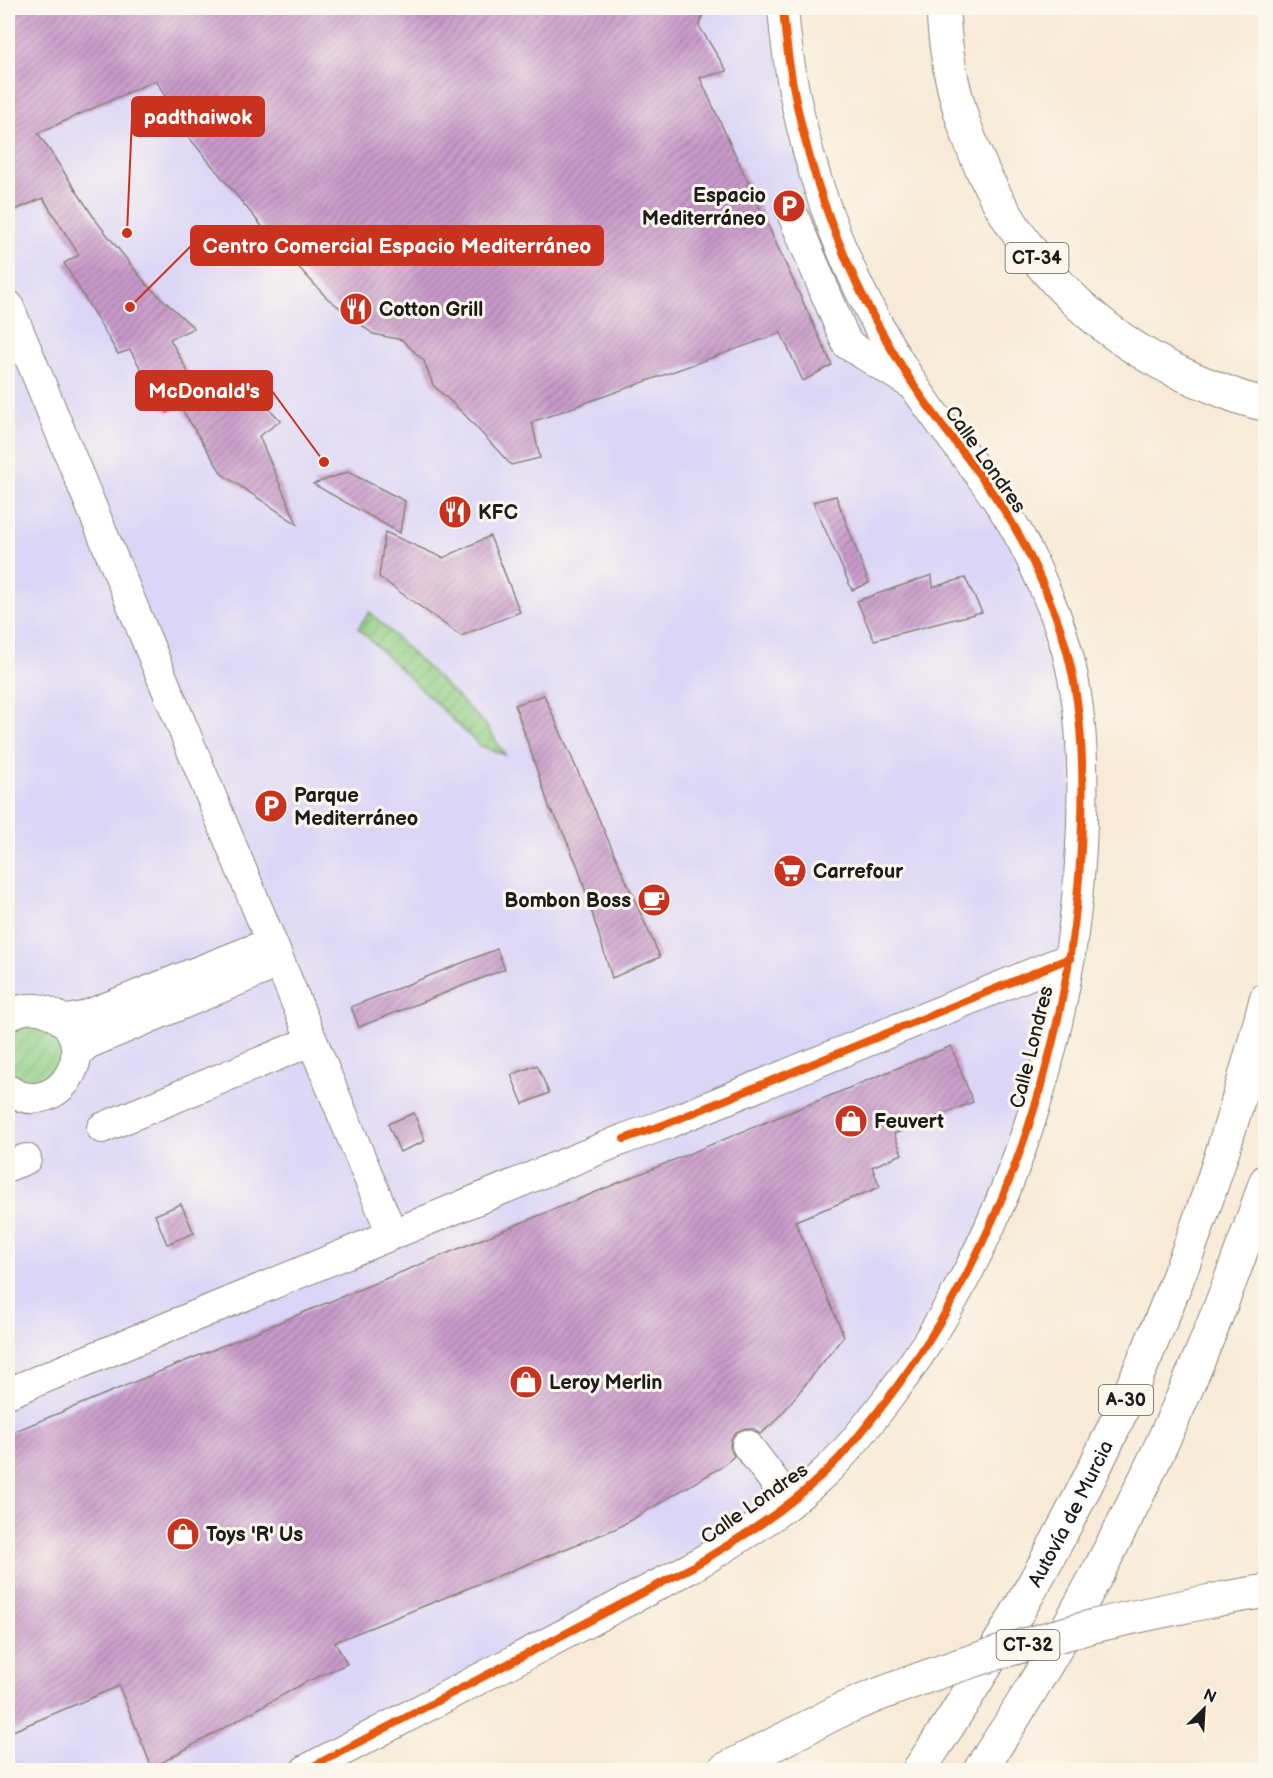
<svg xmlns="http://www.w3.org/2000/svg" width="1273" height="1778" viewBox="0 0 1273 1778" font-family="'Balsamiq Sans',sans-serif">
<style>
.built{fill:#dbd6f7}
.garden{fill:url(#garden-furrows);stroke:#547450;stroke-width:1.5}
.building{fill:url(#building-hatch)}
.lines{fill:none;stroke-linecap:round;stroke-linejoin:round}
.minor-casing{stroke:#8a8379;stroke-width:32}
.highway-casing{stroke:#8a8379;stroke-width:35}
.minor{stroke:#fff;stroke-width:30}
.highway{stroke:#fff;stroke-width:33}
.highway-bridge-casing{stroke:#8a8379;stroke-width:35;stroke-linecap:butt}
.highway-bridge{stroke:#fff;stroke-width:33}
.cycleway-casing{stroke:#fbf7ec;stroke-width:11}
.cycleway{stroke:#e8590c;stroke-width:8}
.labels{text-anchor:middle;stroke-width:6;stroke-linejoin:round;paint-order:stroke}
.shield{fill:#fbf7ec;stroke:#5f5e5a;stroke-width:1.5}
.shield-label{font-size:18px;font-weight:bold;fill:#1c1c1c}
.poi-label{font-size:20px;font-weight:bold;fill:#1c1c1c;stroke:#fbf7ec;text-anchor:start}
.street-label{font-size:20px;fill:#1c1c1c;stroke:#fbf7ec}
.leader{fill:none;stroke:#c8321e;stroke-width:2}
.callout-dot{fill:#c8321e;stroke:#fbf7ec;stroke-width:2}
.callout{fill:#c8321e;stroke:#c8321e;stroke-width:2}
.callout-label{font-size:21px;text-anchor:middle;font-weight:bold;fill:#fff}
</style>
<defs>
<pattern id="garden-furrows" width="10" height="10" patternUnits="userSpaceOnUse" patternTransform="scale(1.5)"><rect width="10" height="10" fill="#8dcd84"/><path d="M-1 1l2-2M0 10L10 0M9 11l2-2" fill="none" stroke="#79af71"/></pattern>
<pattern id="building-hatch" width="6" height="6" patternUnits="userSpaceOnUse" patternTransform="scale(1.5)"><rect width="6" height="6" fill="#c99aca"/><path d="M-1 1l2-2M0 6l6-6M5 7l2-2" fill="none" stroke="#a27da3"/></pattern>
</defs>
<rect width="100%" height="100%" fill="#fbf7ec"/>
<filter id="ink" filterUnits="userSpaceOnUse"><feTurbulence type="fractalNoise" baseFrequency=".0167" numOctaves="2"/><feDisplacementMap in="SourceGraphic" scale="12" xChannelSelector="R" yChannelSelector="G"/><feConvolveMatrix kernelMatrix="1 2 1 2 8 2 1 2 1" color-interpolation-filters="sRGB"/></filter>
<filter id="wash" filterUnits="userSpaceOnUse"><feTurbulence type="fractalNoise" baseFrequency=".008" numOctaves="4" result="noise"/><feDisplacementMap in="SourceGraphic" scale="24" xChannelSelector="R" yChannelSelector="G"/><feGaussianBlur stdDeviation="1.35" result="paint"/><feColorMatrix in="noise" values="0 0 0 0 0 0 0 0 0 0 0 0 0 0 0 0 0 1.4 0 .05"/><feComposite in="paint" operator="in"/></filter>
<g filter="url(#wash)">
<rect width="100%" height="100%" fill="#f8ead6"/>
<polygon class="built" points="8,8 783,8 829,217 979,473 1071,669 1070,958 985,1235 822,1476 306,1770 8,1770"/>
<g class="garden">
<polygon points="370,612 486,725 505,755 480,746 358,628"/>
<polygon points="55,1015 68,1079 8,1090 8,1016"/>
</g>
<g id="blocks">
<g class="building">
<polygon points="8,8 705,8 699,26 727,71 700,78 832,365 803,381 781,333 532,422 540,458 511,465 464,414 433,385 424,361 402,340 373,334 326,297 270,236 182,129 156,80 38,133 97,222 147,285 194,328 170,339 205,403 247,386 281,421 259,436 297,524 222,474 180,406 167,413 130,350 118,354 64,263 79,255 43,198 8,213"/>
<polygon points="348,472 405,501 400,533 313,484"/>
<polygon points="836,496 869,583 852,590 813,502"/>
<polygon points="385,532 443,558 490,536 520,612 461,636 379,577"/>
<polygon points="932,575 933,587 965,578 982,612 874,640 857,601"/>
<polygon points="544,695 660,957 612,978 578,867 559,823 550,809 515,705"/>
<polygon points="497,949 505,969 359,1027 351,1007"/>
<polygon points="951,1046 973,1102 894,1134 902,1154 872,1167 880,1187 795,1221 844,1336 776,1421 760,1434 754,1429 745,1428 736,1432 731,1438 730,1447 734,1456 720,1468 617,1528 335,1642 347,1664 306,1682 152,1768 119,1686 8,1733 8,1434"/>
<polygon points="537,1065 549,1093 523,1104 511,1075"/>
<polygon points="414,1113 425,1141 400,1152 388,1124"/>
<polygon points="181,1204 194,1233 167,1244 155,1215"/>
</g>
</g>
</g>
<g filter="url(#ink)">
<use href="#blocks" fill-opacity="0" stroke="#8a8379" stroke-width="1.5"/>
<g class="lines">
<g class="minor-casing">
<g id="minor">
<polyline points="789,206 847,344 908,382"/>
<polyline points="8,305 392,1234"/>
<path d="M8 1016C19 1009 34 1006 48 1012 108 1036 62 1125 8 1090"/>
<polyline points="60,1019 68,1020 83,1017 270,943"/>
<polyline points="77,1053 87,1044 279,963"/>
<polyline points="102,1128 311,1041"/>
<polyline points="8,1166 26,1159"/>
<polyline points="8,1393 624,1139 666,1124 1070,958"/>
<polyline points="747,1445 790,1502"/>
<path d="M306 1770 692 1567C737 1540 784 1512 822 1475 846 1453 866 1427 886 1401 1010 1240 1076 1025 1082 823 1084 751 1081 682 1055 614 1042 581 1028 548 1009 518 980 470 941 428 911 381 839 270 793 139 783 8"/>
</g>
</g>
<g class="highway-casing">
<g id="highway">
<path d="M943 8C949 168 1050 322 1201 382 1221 390 1244 401 1266 404"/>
<polyline points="1220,1599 1266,1591"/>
<polyline points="724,1770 841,1710"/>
<path id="s1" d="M919 1770C1021 1619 1108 1456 1175 1285 1212 1193 1241 1096 1266 999"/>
<path d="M980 1770C1101 1588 1196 1389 1266 1181"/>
</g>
</g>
<use href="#minor" class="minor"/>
<use href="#highway" class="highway"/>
<g class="highway-bridge-casing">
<path id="highway-bridge" d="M841 1710C923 1675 1008 1648 1094 1626 1135 1616 1178 1608 1220 1599"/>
</g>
<use href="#highway-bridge" class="highway-bridge"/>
<g class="cycleway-casing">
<g id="cycleway">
<polyline points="624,1139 666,1124 1070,958"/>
<path d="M306 1770 692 1567C737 1540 784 1512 822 1475 846 1453 866 1427 886 1401 1010 1240 1076 1025 1082 823 1084 751 1081 682 1055 614 1042 581 1028 548 1009 518 980 470 941 428 911 381 839 270 793 139 783 8"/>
</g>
</g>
<use href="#cycleway" class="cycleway"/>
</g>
</g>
<defs>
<g id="parking-disc" transform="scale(1.725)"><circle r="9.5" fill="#c8321e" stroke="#fbf7ec"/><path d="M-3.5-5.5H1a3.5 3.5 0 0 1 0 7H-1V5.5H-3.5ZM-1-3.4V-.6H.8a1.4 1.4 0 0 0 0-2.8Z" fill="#fff"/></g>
<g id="restaurant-disc" transform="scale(1.725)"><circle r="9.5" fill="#c8321e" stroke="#fbf7ec"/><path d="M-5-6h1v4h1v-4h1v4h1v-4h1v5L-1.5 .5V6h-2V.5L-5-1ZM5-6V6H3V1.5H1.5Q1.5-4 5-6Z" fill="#fff"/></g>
<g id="supermarket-disc" transform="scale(1.725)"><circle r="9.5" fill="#c8321e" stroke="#fbf7ec"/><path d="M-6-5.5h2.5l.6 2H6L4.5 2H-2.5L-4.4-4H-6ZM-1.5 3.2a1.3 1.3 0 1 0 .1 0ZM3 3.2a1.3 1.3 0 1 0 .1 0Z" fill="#fff"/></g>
<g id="cafe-disc" transform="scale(1.725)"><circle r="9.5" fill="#c8321e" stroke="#fbf7ec"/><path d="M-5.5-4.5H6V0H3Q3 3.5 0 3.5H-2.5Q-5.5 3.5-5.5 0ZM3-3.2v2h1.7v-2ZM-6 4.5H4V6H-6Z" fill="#fff"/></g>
<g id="shop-disc" transform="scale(1.725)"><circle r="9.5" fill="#c8321e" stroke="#fbf7ec"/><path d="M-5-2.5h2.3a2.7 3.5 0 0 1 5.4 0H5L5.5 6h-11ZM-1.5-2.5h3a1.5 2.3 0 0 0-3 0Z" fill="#fff"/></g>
</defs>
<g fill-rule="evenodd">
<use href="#parking-disc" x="789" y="206"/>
<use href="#restaurant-disc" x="356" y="309"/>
<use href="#restaurant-disc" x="455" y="512"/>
<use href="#parking-disc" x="271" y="806"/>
<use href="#supermarket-disc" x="790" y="871"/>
<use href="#cafe-disc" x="654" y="900"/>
<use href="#shop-disc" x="851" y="1121"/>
<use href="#shop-disc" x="526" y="1382"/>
<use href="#shop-disc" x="183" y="1534"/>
</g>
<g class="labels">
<g class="shield">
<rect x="1005.5" y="243" width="63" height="30" rx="4.5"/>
<rect x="1099" y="1385" width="54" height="30" rx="4.5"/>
<rect x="996.5" y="1630" width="63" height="30" rx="4.5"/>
</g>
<g class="shield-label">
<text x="1037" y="264">CT-34</text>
<text x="1126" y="1406">A-30</text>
<text x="1028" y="1651">CT-32</text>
</g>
<g class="poi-label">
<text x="766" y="202" text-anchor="end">Espacio<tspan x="766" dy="23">Mediterráneo</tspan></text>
<text x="379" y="316">Cotton Grill</text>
<text x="478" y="519">KFC</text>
<text x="294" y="802">Parque<tspan x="294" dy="23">Mediterráneo</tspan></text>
<text x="813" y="878">Carrefour</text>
<text x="631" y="907" text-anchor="end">Bombon Boss</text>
<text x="874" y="1128">Feuvert</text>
<text x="549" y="1389">Leroy Merlin</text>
<text x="206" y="1541">Toys 'R' Us</text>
</g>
<g class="street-label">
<text transform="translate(986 459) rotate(55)" y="7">Calle Londres</text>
<text transform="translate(1031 1047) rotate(-76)" y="7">Calle Londres</text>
<text transform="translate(754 1503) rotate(-35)" y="7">Calle Londres</text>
<text dy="7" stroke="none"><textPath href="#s1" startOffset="298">Autovía de Murcia</textPath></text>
</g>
</g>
<path class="leader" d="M127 233L132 117M130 307L191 246M324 462L272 391"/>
<g class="callout-dot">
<circle cx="127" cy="233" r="6"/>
<circle cx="130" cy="307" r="6"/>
<circle cx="324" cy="462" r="6"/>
</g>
<g class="callout">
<rect x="132" y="97" width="132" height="39" rx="6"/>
<rect x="191" y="226" width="412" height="39" rx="6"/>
<rect x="136" y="371" width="136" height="39" rx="6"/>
</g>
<g class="callout-label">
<text x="198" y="124">padthaiwok</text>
<text x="397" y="253">Centro Comercial Espacio Mediterráneo</text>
<text x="204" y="398">McDonald's</text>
</g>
<rect width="1273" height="1778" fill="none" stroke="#fbf7ec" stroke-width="30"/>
<g transform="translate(1204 1709) rotate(24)" stroke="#fbf7ec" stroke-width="4.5" paint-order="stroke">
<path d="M0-4.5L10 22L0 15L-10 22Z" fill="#1c1c1c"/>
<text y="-9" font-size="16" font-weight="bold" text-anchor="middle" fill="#1c1c1c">N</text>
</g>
</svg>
